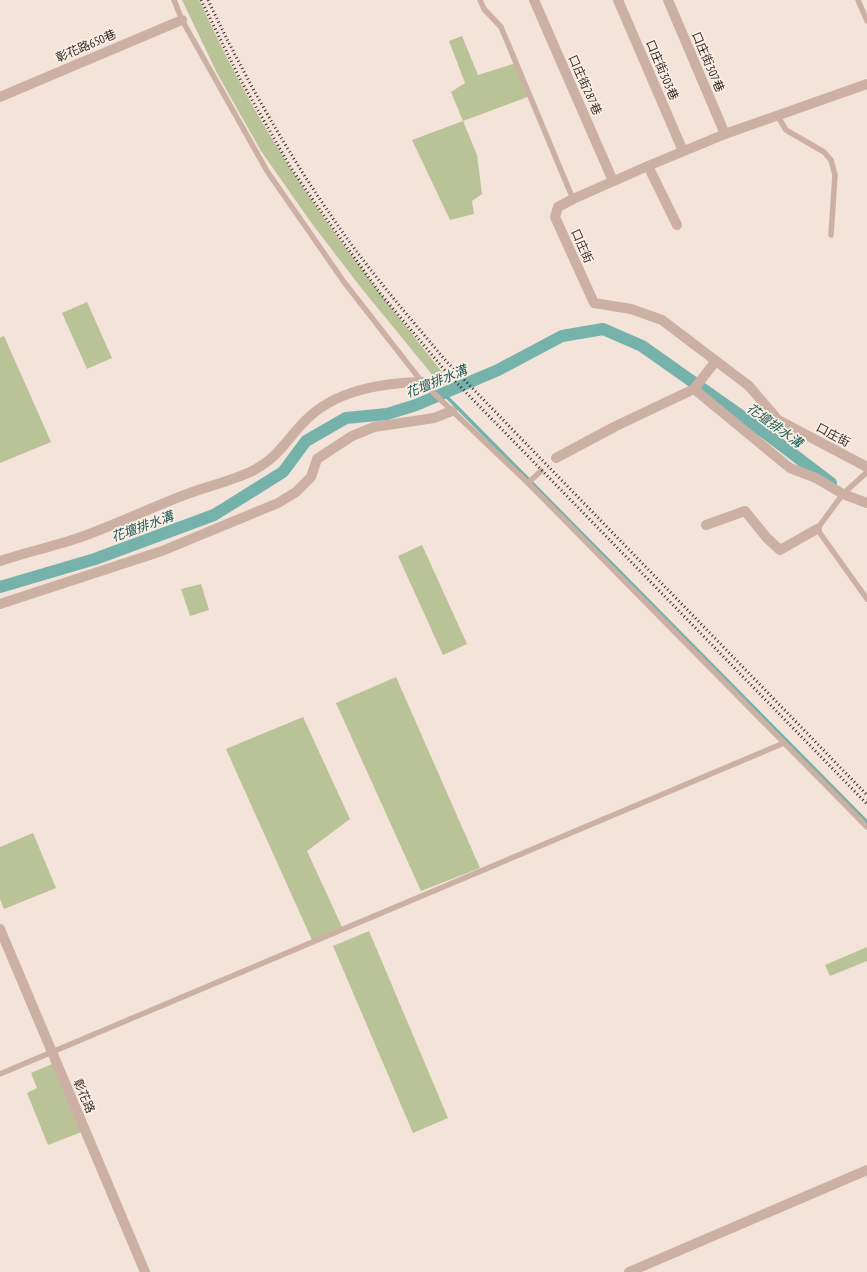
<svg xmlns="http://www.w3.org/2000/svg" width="867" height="1272" viewBox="0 0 867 1272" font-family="'PT Sans Narrow','Noto Sans TC',sans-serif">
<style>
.green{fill:#bac398}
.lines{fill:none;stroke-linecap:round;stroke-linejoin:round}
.stream{stroke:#75b2ac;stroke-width:3.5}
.canal{stroke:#75b2ac;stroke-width:12}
.service{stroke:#ccb0a4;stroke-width:5.5}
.minor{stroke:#ccb0a4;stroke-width:10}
.tertiary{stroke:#ccb0a4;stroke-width:10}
.rail{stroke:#362926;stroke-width:3;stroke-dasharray:1 3;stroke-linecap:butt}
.labels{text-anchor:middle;stroke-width:3.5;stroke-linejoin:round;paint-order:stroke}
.street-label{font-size:12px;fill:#362926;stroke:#faeee5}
.water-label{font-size:13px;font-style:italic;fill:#195b56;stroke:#faeee5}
</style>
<rect width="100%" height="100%" fill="#f3e3d8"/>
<g class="green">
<path d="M182 0H199C222 49 246 97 274 142 325 226 386 301 446 377L439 383 362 289 310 221 261 151 217 73Z"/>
<polygon points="462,36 478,75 516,63 530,96 463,121 477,155 482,194 472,201 474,214 450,220 412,140 463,121 451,92 465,83 449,41"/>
<polygon points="87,302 112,358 87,369 62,313"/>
<polygon points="4,336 51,442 0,463 0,338"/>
<polygon points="422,545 467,644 443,655 398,556"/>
<polygon points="201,584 209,610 190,616 181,589"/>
<polygon points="396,677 480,868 421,891 336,703"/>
<polygon points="303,717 350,819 307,851 342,927 312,940 226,749"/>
<polygon points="33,833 56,888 4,909 0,899 0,847"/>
<polygon points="369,931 448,1118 413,1133 333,946"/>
<polygon points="867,947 867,961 830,976 825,965"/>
<polygon points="52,1064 84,1131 48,1145 27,1093 37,1088 31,1073"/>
</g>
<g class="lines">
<polyline class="stream" points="443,393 867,822"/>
<polyline class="canal" points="0,587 95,559 214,515 283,472 306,441 346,418 387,414 416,405 498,370 562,336 603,329 642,346 768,435 831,483"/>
<g class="service">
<polyline points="174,0 182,20 267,171 344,282 422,382 528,483 867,827"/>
<polyline points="480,0 484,9 501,27 573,199"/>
<polyline points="858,0 867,21"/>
<polyline points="777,115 786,130 824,152 831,160 835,175 831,235"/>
<polyline points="867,472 843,494 817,529 867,599"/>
<polyline points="528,483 541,471"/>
<polyline points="0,1074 784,743"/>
</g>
<g class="minor">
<polyline points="534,0 613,181"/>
<polyline points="618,0 683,151"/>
<polyline points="668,0 725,134"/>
<polyline points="867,84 725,134 648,166 573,199 558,207 555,217 594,303 631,309 662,320 749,386 778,420 867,467"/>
<polyline points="0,97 182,20"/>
<polyline points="648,166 677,225"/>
<polyline points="694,389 790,468 816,478 843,494 867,503"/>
<polyline points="556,458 616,426 694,389 715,362"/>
<polyline points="706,525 745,511 767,538 780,550 817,529"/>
<path d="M0 561C27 552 55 546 81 537 115 525 148 509 182 496 204 487 229 482 250 472 278 459 285 441 305 421 335 390 381 383 422 382"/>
<polyline points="0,604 162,551 278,503 296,492 311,477 317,459 352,436 374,427 434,418 452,411"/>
<polyline points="629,1272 867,1170"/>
</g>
<polyline class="tertiary" points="0,929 145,1272"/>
<g class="rail">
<polyline points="201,0 240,79 291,168 320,210 380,293 448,374 867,804"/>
<path d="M208 0C249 87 297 170 354 248 383 287 415 324 446 361L867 795"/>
</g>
</g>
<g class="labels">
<g class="street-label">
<text transform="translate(86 46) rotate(-23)" y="4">彰花路650巷</text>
<text transform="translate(708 62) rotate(67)" y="4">口庄街307巷</text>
<text transform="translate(662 70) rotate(67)" y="4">口庄街303巷</text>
<text transform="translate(585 85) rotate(66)" y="4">口庄街287巷</text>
<text transform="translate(582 246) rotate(66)" y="4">口庄街</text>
<text transform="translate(833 435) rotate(28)" y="4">口庄街</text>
<text transform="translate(84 1096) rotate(67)" y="4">彰花路</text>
</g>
<g class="water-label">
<text transform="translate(436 381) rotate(-22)" y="5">花壇排水溝</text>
<text transform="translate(775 425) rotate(36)" y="5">花壇排水溝</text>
<text transform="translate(142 526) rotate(-20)" y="5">花壇排水溝</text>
</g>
</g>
</svg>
